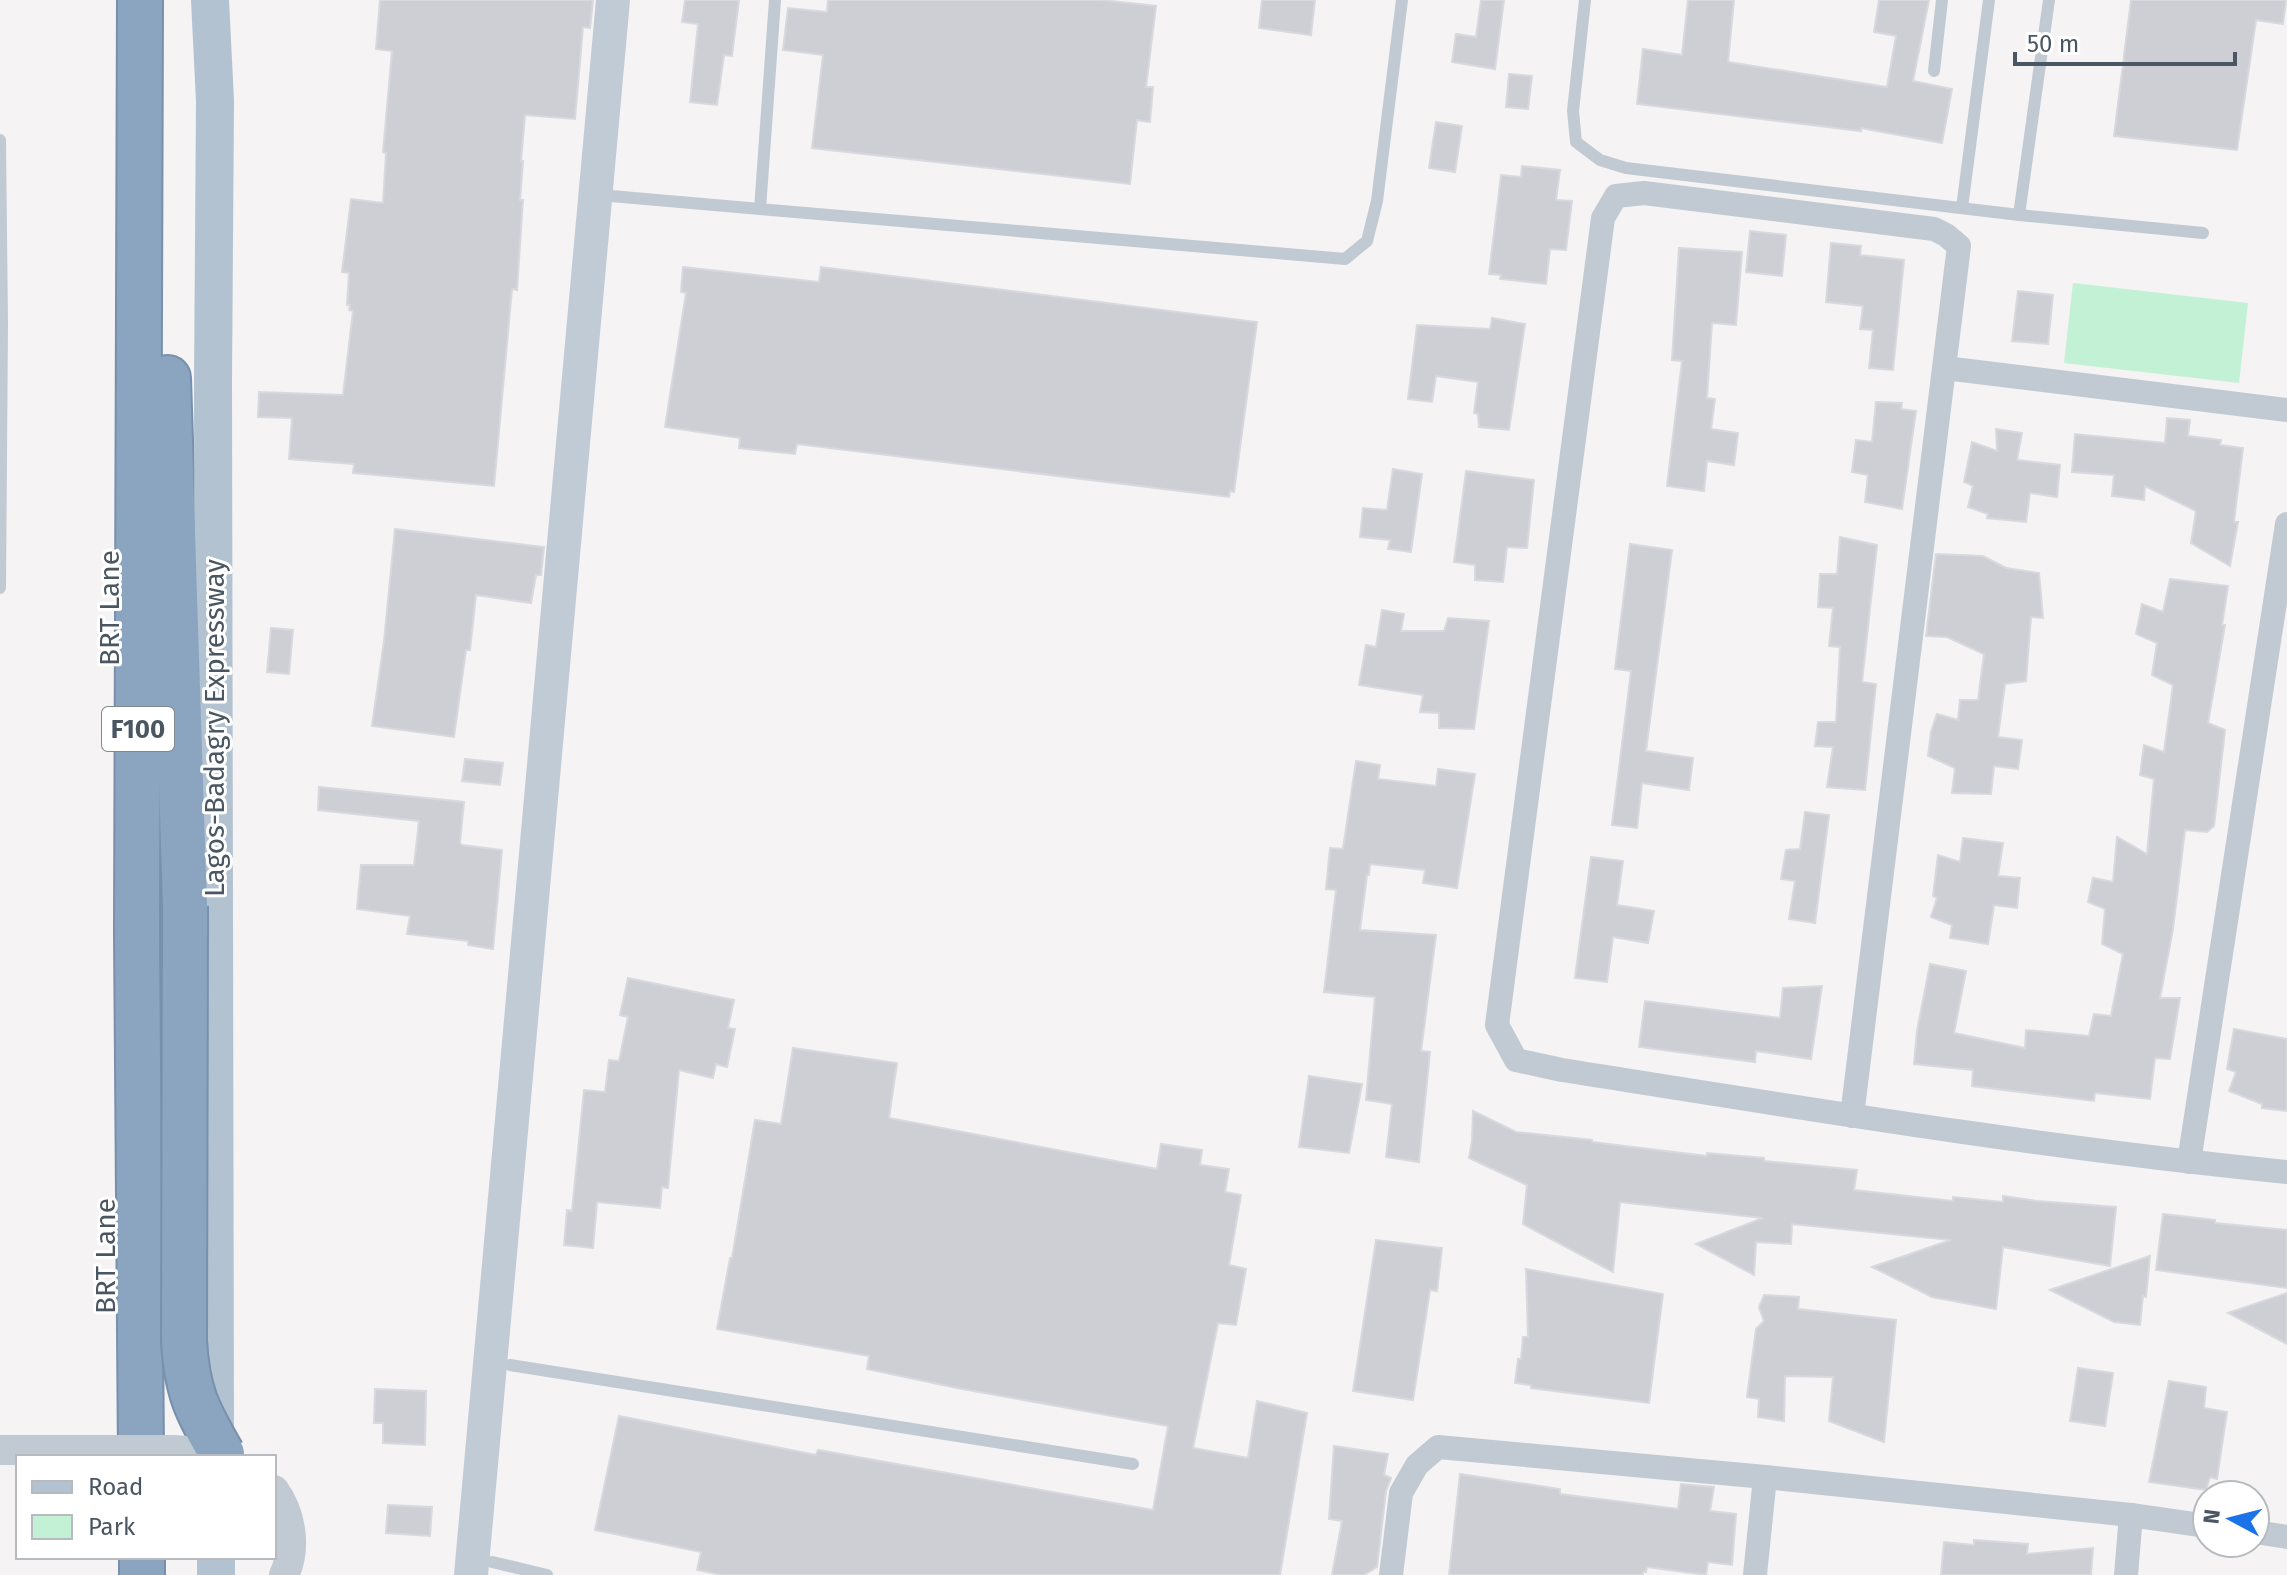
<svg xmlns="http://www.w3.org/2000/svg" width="2287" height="1575" viewBox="0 0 2287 1575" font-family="'Fira Sans',sans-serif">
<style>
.green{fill:#c3f1d5}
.building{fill:#cdcfd5;stroke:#d7d9de;stroke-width:2}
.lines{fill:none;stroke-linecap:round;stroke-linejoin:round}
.motorway-casing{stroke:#7690ad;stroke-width:48}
.service{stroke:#c1cad2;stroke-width:12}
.minor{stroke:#c1cad2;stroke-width:24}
.tertiary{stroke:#c1cad2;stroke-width:30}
.secondary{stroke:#c1cbd6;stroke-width:34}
.primary{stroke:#b3c2d1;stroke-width:38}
.motorway{stroke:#8ba5c1;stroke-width:44}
.motorway-bridge-casing{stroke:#7690ad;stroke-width:48;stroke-linecap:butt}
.tertiary-bridge{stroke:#c1cad2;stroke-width:30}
.motorway-bridge{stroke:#8ba5c1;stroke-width:44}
.labels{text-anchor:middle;stroke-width:6;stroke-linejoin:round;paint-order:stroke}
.shield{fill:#fff;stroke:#808990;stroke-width:2}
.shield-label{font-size:26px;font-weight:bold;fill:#4a5661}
.street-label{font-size:28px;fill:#4a5661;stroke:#fff}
</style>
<rect width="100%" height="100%" fill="#f5f3f3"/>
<polygon class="green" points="2073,283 2248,303 2239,383 2064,363"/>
<g class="building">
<polygon points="380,0 593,0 590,28 583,27 575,119 525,115 521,161 523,161 520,200 523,200 517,290 512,289 494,486 365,474 353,473 354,464 289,459 292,418 258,417 259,392 343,395 353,311 349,310 350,305 347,305 349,273 342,272 351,199 383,203 386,153 383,152 392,51 376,49"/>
<polygon points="685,0 739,0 732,56 724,55 717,105 690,102 698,24 682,22"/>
<polygon points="828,0 1102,0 1156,6 1146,87 1153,87 1150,122 1137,120 1130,184 812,148 823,55 783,50 788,8 827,12"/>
<polygon points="1262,0 1315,0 1311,35 1259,28"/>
<polygon points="1481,0 1504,0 1495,69 1452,62 1456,34 1476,37"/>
<polygon points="1688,0 1734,0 1728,62 1887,87 1896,36 1874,32 1879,0 1929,0 1913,81 1952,89 1942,143 1861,128 1861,131 1637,104 1643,49 1682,55"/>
<polygon points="2131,0 2286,0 2283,24 2256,20 2237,150 2114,136"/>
<polygon points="1509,74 1532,76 1528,109 1506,107"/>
<polygon points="1436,122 1462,126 1455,172 1429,168"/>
<polygon points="1522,166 1560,170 1556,200 1572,201 1566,250 1550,249 1546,284 1500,279 1501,275 1489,274 1501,175 1521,177"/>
<polygon points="1750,231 1786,235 1782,276 1746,272"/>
<polygon points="1831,243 1861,246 1860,255 1904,260 1893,370 1869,368 1873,330 1860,329 1863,306 1826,302"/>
<polygon points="1679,248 1742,252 1736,325 1712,323 1707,398 1715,399 1711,429 1738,433 1734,465 1707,461 1704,491 1667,486 1682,361 1672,360"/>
<polygon points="683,267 819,282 821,267 1257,322 1234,492 1230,491 1229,497 797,444 795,454 739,448 740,438 665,427 686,293 681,292"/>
<polygon points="2018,291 2053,295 2048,344 2012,341"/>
<polygon points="1492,318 1525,324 1509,430 1479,427 1478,414 1474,413 1478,382 1436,376 1432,402 1408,399 1417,325 1490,329"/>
<polygon points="1876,402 1902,403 1901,409 1916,411 1902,509 1865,502 1868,475 1852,472 1856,440 1872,442"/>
<polygon points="2167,418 2190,420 2188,436 2221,440 2220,445 2243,448 2234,522 2238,522 2230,566 2191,543 2196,511 2145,486 2144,500 2112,496 2114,475 2072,472 2075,434 2165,443"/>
<polygon points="1996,429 2022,433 2017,460 2060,465 2057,497 2030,493 2026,522 1987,518 1988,514 1968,507 1973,486 1964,482 1972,442 1997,451"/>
<polygon points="1393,469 1422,474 1411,552 1388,549 1390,540 1360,537 1363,508 1387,510"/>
<polygon points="1466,471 1534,480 1527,548 1507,547 1503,582 1475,580 1475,565 1454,562"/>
<polygon points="395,529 544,547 541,575 536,575 531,603 476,595 470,650 466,650 454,737 372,726 384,641"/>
<polygon points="1840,537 1877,545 1862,682 1876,684 1865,790 1827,787 1833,747 1815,746 1818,722 1836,722 1840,647 1829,646 1833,608 1818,607 1820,574 1837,574"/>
<polygon points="1630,544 1672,550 1646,751 1693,758 1689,790 1642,783 1637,828 1612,825 1631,671 1615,669"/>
<polygon points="1936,554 1983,556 2006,568 2039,573 2043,618 2031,617 2026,681 2005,684 1998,737 2022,740 2018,769 1994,766 1991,794 1952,793 1955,768 1928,756 1931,732 1937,714 1958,720 1960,700 1978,700 1984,654 1947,637 1926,636"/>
<polygon points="2170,579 2228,586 2222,625 2225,625 2208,723 2225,730 2214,826 2207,832 2185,830 2173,929 2160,998 2180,998 2170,1059 2155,1058 2150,1099 2095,1093 2094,1101 1972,1086 1973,1070 1914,1064 1917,1031 1930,964 1966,971 1954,1033 2025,1048 2026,1030 2089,1036 2094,1014 2111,1016 2123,954 2102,944 2105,909 2088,902 2093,878 2113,882 2117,837 2147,854 2154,779 2140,775 2144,745 2164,752 2173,685 2152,675 2157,643 2136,634 2142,604 2163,612"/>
<polygon points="1382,610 1404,614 1401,631 1444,631 1448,618 1489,621 1474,729 1439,728 1439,713 1420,712 1423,695 1359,685 1366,645 1376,647"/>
<polygon points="271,628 293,630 289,674 267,672"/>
<polygon points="465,759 503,763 500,785 462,781"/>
<polygon points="1356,761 1380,765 1378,779 1436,786 1438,769 1475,774 1457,888 1423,883 1425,870 1370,864 1369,875 1367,875 1360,930 1436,935 1421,1051 1430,1052 1419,1162 1386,1157 1392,1104 1366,1100 1375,997 1324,992 1336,890 1326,889 1330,848 1343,849"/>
<polygon points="319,787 464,802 460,843 462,845 502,850 493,949 468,945 468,941 407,934 410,916 357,909 361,865 414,865 419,821 318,810"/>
<polygon points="1805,812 1829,815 1815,923 1789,919 1795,881 1781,879 1786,850 1800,849"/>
<polygon points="1963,838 2003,843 1998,876 2020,878 2017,908 1994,905 1988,944 1950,938 1952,925 1931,917 1937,898 1933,896 1938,855 1960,862"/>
<polygon points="1591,857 1623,861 1617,905 1654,911 1648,943 1613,937 1607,982 1575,978"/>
<polygon points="628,978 734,1000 728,1028 735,1029 727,1067 716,1064 713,1078 679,1070 668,1188 662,1187 660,1208 597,1202 593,1248 564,1245 567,1210 572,1211 584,1090 605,1092 609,1060 619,1061 628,1017 620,1015"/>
<polygon points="1822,986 1811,1059 1756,1051 1755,1062 1639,1047 1645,1001 1780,1018 1783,988"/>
<polygon points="2234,1029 2287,1039 2287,1111 2262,1108 2262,1104 2229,1091 2236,1072 2227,1069"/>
<polygon points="793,1048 897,1063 889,1118 1157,1169 1161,1144 1202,1150 1200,1165 1229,1169 1225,1192 1241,1195 1229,1265 1246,1269 1236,1325 1218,1323 1193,1448 1248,1458 1257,1401 1307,1413 1280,1575 722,1575 697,1570 701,1552 595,1530 619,1416 816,1455 818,1450 1153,1510 1168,1426 957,1388 867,1369 869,1356 717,1329 730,1258 732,1258 755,1120 781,1124"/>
<polygon points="1309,1076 1362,1084 1349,1153 1299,1147"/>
<polygon points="1473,1111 1516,1132 1592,1140 1592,1142 1707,1156 1707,1153 1764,1158 1764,1161 1857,1170 1854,1190 1953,1201 1953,1197 2003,1202 2003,1196 2037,1201 2116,1207 2110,1266 2003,1247 1996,1309 1932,1297 1872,1267 1951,1240 1792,1224 1791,1244 1756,1242 1754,1275 1696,1244 1763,1218 1620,1202 1613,1272 1523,1224 1527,1185 1469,1158 1472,1141"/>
<polygon points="2163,1214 2215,1220 2215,1223 2287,1230 2287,1288 2156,1270"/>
<polygon points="1376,1240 1442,1248 1437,1291 1430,1290 1413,1400 1353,1391"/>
<polygon points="2150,1256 2146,1297 2143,1296 2140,1325 2114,1322 2050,1290"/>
<polygon points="1526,1269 1663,1294 1649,1403 1531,1388 1531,1385 1515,1383 1518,1359 1521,1359 1523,1337 1528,1337"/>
<polygon points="2287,1293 2287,1344 2228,1313"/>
<polygon points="1764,1295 1799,1297 1798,1309 1896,1320 1884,1442 1829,1421 1833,1377 1785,1376 1784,1421 1758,1417 1759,1399 1747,1397 1756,1329 1764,1321 1759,1307"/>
<polygon points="2078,1368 2113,1373 2105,1426 2070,1421"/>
<polygon points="2169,1381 2206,1387 2204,1408 2227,1412 2217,1479 2210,1477 2206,1490 2149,1482"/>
<polygon points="375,1389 426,1391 425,1445 383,1443 383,1423 374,1423"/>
<polygon points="1334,1446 1388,1454 1384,1475 1391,1478 1386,1491 1377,1567 1364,1575 1332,1575 1342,1521 1329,1519"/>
<polygon points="1460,1474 1560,1489 1560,1494 1678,1509 1681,1484 1714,1487 1710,1511 1736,1514 1732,1565 1708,1562 1706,1575 1647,1567 1646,1572 1643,1572 1643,1575 1449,1575"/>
<polygon points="388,1505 432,1507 430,1536 386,1533"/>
<polygon points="1974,1540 2028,1544 2027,1554 2093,1548 2091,1575 1941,1575 1944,1542 1974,1545"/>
</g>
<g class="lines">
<g class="motorway-casing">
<g id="motorway">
<polyline points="140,0 137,933 141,1457"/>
<polyline points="168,378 185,906"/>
<polyline points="142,1557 142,1575"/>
</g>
</g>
<g class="service">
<polyline points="775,0 760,209 1345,259 1367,241 1377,201 1402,0"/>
<polyline points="1585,0 1573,111 1576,142 1600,160 1626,168 2019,215 2203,233"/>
<polyline points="1934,71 1942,0"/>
<polyline points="0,140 2,324 0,588"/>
<polyline points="611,196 760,209"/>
<polyline points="1962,208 1989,0"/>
<polyline points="2019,215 2049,0"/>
<polyline points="510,1365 1133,1464"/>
<polyline points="492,1562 547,1575"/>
</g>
<g class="minor">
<polyline points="1945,368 2287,410"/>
<path d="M1852 1116 1959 246 1946 235 1934 229 1644 193 1616 196 1603 218 1497 1025 1516 1060 1562 1070C1803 1108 2044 1148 2287 1172"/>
<polyline points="2189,1162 2287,524"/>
<polyline points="2255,1532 2287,1537"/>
<polyline points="1391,1575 1401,1493 1417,1465 1438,1447 1765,1477 2131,1515 2207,1526"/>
<polyline points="1755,1575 1765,1477"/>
<polyline points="2126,1575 2131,1515"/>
</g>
<path class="tertiary" d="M274 1490C291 1513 297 1548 284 1575"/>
<polyline class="secondary" points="471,1575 613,0"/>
<g class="primary">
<polyline points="210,0 215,101 213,382 215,1442"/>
<polyline points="216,1557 216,1575"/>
</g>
<use href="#motorway" class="motorway"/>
<g class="motorway-bridge-casing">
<path id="motorway-bridge" d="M185 906 184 1341C187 1392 197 1411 222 1454"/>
</g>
<polyline class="tertiary-bridge" points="0,1450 174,1450 222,1454"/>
<use href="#motorway-bridge" class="motorway-bridge"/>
</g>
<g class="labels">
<rect class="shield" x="102" y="707" width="72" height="44" rx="6"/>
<g class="shield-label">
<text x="138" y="738">F100</text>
</g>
<g class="street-label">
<text transform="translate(109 608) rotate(-90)" y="10">BRT Lane</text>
<text transform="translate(214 728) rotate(-90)" y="10">Lagos-Badagry Expressway</text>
<text transform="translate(105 1256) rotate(-90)" y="10">BRT Lane</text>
</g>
</g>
<rect x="16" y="1455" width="260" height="104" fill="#ffffff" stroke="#b7bbc0" stroke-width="2"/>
<rect x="32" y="1481" width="40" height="12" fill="#b3c2d1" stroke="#b7bbc0" stroke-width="2"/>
<text x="88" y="1495" font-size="24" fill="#4a5661">Road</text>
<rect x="32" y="1515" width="40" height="24" fill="#c3f1d5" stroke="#b7bbc0" stroke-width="2"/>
<text x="88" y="1535" font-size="24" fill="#4a5661">Park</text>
<g transform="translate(2231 1519) rotate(277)"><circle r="38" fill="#ffffff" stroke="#b7bbc0" stroke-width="2"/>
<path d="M0-6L14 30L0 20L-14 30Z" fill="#1a73e8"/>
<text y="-12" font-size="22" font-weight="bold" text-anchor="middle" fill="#4a5661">N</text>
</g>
<path d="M2015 52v12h220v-12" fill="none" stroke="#4a5661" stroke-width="4"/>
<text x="2027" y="52" font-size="24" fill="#4a5661" stroke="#ffffff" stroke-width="6" paint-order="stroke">50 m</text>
</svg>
